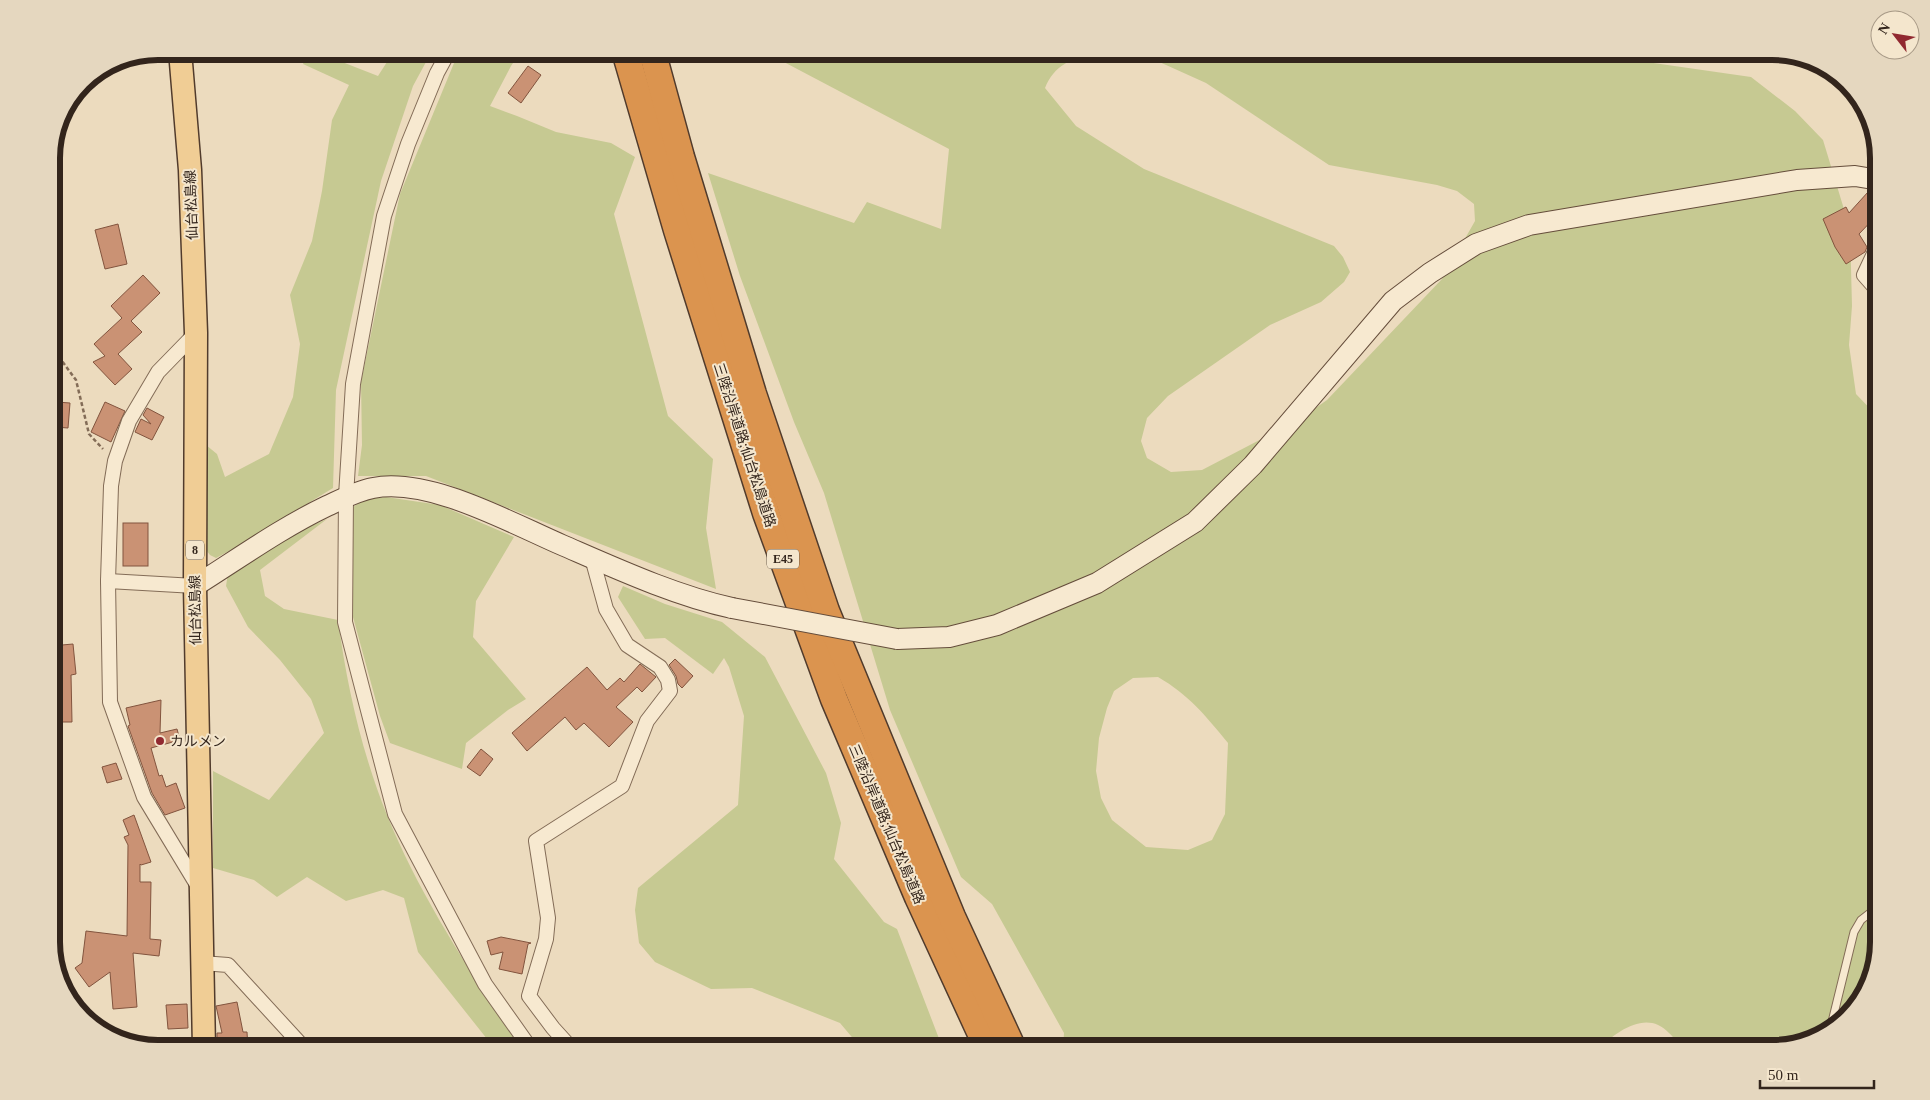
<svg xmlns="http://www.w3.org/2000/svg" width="1930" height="1100" viewBox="0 0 1930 1100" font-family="'Times New Roman','Noto Sans JP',serif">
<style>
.green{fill:#c6c992;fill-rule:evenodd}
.building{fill:#ca9274;stroke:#82543e}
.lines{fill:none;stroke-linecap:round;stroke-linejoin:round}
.lane-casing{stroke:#836c57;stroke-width:9}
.street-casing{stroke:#836c57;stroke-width:16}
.secondary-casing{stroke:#654d3b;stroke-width:22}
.primary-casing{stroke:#513b2c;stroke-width:25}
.highway-casing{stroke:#513b2c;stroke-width:29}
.path{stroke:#836c57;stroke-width:2.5;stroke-dasharray:4 2.5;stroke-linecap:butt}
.lane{stroke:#f7e9d0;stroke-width:7}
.street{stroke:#f7e9d0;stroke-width:14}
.secondary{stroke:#f7e9d0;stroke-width:20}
.primary{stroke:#f0cd95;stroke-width:22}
.highway{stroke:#db944f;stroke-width:26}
.secondary-bridge-casing{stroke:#654d3b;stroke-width:22;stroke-linecap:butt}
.secondary-bridge{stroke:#f7e9d0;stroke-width:20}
.poi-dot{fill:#912930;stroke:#f4e6cd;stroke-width:2}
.labels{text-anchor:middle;stroke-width:4;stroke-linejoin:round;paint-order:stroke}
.shield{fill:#f4e6cd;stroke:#6d5f51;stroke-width:1}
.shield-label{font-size:12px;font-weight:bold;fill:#33251c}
.street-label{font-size:14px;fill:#33251c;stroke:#f4e6cd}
.poi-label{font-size:14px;fill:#33251c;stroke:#f4e6cd;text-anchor:start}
.rim{fill:none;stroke:#33251c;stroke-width:6}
</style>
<rect width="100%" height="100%" fill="#ecdbbe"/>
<g class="green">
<polygon points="309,51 314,51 378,76 394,51 432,51 413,86 381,181 336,390 333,488 233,549 216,558 210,555 206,550 206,445 217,454 225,477 269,454 293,397 300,344 290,295 312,241 322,191 332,120 349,85 303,64"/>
<polygon points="459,51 521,51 511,66 490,106 517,116 556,132 611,143 635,157 614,214 668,416 713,459 706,528 716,589 426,476 358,476 362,445 361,382 400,194"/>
<path d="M773 51H1094C1072 59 1054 65 1045 88L1076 126 1144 169 1334 246 1343 257 1350 272 1344 282 1321 302 1270 325 1168 396 1147 418 1141 441 1147 458 1171 472 1202 470 1300 419 1327 400 1442 279 1475 221 1474 204 1457 191 1437 185 1329 165 1206 83 1135 51H1551L1584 53 1751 77 1795 111 1823 140 1850 229 1852 306 1849 345 1856 394 1879 418V505L1868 577 1879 593V942L1865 995 1826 1034 1772 1049H1681C1679 1042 1674 1038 1669 1033 1647 1009 1617 1031 1598 1049H1063L1064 1033 992 904 961 877 890 710 824 493 794 422 740 276 708 173 854 223 867 202 941 229 949 149 782 61ZM1158 677C1189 695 1205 715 1228 743L1225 814 1212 840 1188 850 1146 847 1112 820 1101 798 1096 771 1099 738 1107 708 1114 691 1133 678Z"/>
<polygon points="386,497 440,505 514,537 476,601 473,637 526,699 508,710 466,743 462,769 390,743 380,716 353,617 353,507 365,499"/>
<path d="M327 519 260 570 265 596 284 609 338 620C347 687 362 753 387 815 420 897 473 976 522 1049H495L418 952 404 898 383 890 346 901 307 877 277 897 254 880 213 868V771L269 800 324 733 311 699 280 660 248 627 226 586 228 573 297 532Z"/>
<polygon points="623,586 665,604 722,622 765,657 826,773 841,823 834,859 884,922 897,929 943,1049 862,1049 840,1023 752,988 711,989 655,962 639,943 635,910 638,888 738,805 744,716 729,667 724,658 713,674 665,638 645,639 618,597"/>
</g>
<g class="building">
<polygon points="528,66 541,75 521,103 508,93"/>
<polygon points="1868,192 1879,202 1879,213 1859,234 1867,247 1865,252 1846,264 1835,247 1823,219 1846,207 1849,213"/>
<polygon points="118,224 127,264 105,269 95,230"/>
<polygon points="143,275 160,293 131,321 142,332 118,354 132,369 115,385 93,362 105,356 94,344 122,318 111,306"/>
<polygon points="57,402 70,403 68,428 55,427"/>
<polygon points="105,402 125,411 111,442 91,432"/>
<polygon points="147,408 164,417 152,440 135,432 141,419 151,424 143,415"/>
<rect x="123" y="523" width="25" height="43"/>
<polygon points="73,644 76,674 71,675 72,722 51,722 51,646"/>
<polygon points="675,659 693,676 682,688 678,684 676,676 669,665"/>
<polygon points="640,664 656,677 642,692 637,687 616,707 633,722 609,747 584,723 576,730 565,717 527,751 512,733 587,667 607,690 620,678 624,682"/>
<polygon points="161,700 160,733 177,729 180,740 151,748 159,776 162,775 166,787 176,783 185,808 165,815 152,793 128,726 130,725 126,708"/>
<polygon points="481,749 493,759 480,776 467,767"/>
<polygon points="116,763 122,779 107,783 102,767"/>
<polygon points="134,815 151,862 141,865 140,864 140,882 151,882 150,939 161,940 159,956 133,953 137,1007 113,1009 110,972 89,987 75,968 82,963 86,931 127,936 128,845 124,837 129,835 123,820"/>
<polygon points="501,937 531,943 528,944 522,974 499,969 503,952 491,955 487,941"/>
<polygon points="237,1002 243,1032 247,1032 248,1049 217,1048 217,1033 222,1033 216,1006"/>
<polygon points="187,1004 188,1028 168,1029 166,1005"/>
</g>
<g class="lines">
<g class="lane-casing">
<polyline id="lane" points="1830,1030 1854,932 1861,920 1879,906"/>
</g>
<g class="street-casing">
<g id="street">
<polyline points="449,51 437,73 408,144 384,216 353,384 346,496 345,622 395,814 485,984 531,1049"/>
<polyline points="1879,243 1864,275 1879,292"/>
<polyline points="196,333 158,372 129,421 115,461 111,486 108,581 110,702 144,797 199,888"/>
<polyline points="108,581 195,586"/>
<polyline points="202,963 228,965 305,1049"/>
<polyline points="572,1049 553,1028 529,996 546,939 548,918 536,841 622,786 647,721 670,691 668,680 660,667 627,645 606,609 592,558"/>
</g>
</g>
<g class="secondary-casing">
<g id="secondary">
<path d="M195 586C238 559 281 528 327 506 342 499 357 491 373 488 429 477 511 523 562 545 615 568 676 596 732 608"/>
<polyline points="897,639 949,637 997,625 1097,583 1195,522 1253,465 1393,301 1430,273 1476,244 1529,225 1797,180 1855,176 1879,180"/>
</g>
</g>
<g class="primary-casing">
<polyline id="primary" points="180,51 190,170 196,333 195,586 204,1049"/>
</g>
<g class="highway-casing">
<g id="highway">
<polyline points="625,51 677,230 766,513 834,699 918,897 988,1049"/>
<polyline points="652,51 681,157 753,394 826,611 952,917 1013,1049"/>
</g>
</g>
<polyline class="path" points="51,346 76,380 89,434 103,449"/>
<use href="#lane" class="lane"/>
<use href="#street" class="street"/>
<use href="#secondary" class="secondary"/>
<use href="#primary" class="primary"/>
<use href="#highway" class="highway"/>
<g class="secondary-bridge-casing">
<polyline id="secondary-bridge" points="732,608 897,639"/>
</g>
<use href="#secondary-bridge" class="secondary-bridge"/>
</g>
<circle class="poi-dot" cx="160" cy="741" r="5"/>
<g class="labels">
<g class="shield">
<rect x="186" y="540.5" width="18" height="19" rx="4"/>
<rect x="767" y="549.5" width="32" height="19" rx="4"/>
</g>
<g class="shield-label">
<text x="195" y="554">8</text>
<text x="783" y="563">E45</text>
</g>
<g class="street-label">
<text transform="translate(191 205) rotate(-92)" y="5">仙台松島線</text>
<text transform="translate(745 445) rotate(72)" y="5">三陸沿岸道路;仙台松島道路</text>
<text transform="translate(195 610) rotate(-91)" y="5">仙台松島線</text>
<text transform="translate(887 824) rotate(67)" y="5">三陸沿岸道路;仙台松島道路</text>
</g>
<g class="poi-label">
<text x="170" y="746">カルメン</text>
</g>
</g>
<path d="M0 0H1930V1100H0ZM158 60H1772A98 98 0 0 1 1870 158V942A98 98 0 0 1 1772 1040H158A98 98 0 0 1 60 942V158A98 98 0 0 1 158 60Z" fill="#e5d7bf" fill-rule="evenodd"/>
<path class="rim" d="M158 60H1772A98 98 0 0 1 1870 158V942A98 98 0 0 1 1772 1040H158A98 98 0 0 1 60 942V158A98 98 0 0 1 158 60Z"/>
<g transform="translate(1895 35) rotate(301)"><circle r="24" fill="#f4e6cd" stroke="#a79986"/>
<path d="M0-4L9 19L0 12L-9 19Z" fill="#912930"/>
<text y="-8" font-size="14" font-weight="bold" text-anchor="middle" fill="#33251c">N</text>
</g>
<path d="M1760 1080v8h114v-8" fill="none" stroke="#33251c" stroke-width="2.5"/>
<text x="1768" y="1080" font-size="15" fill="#33251c" stroke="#f4e6cd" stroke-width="4" paint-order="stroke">50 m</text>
</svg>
